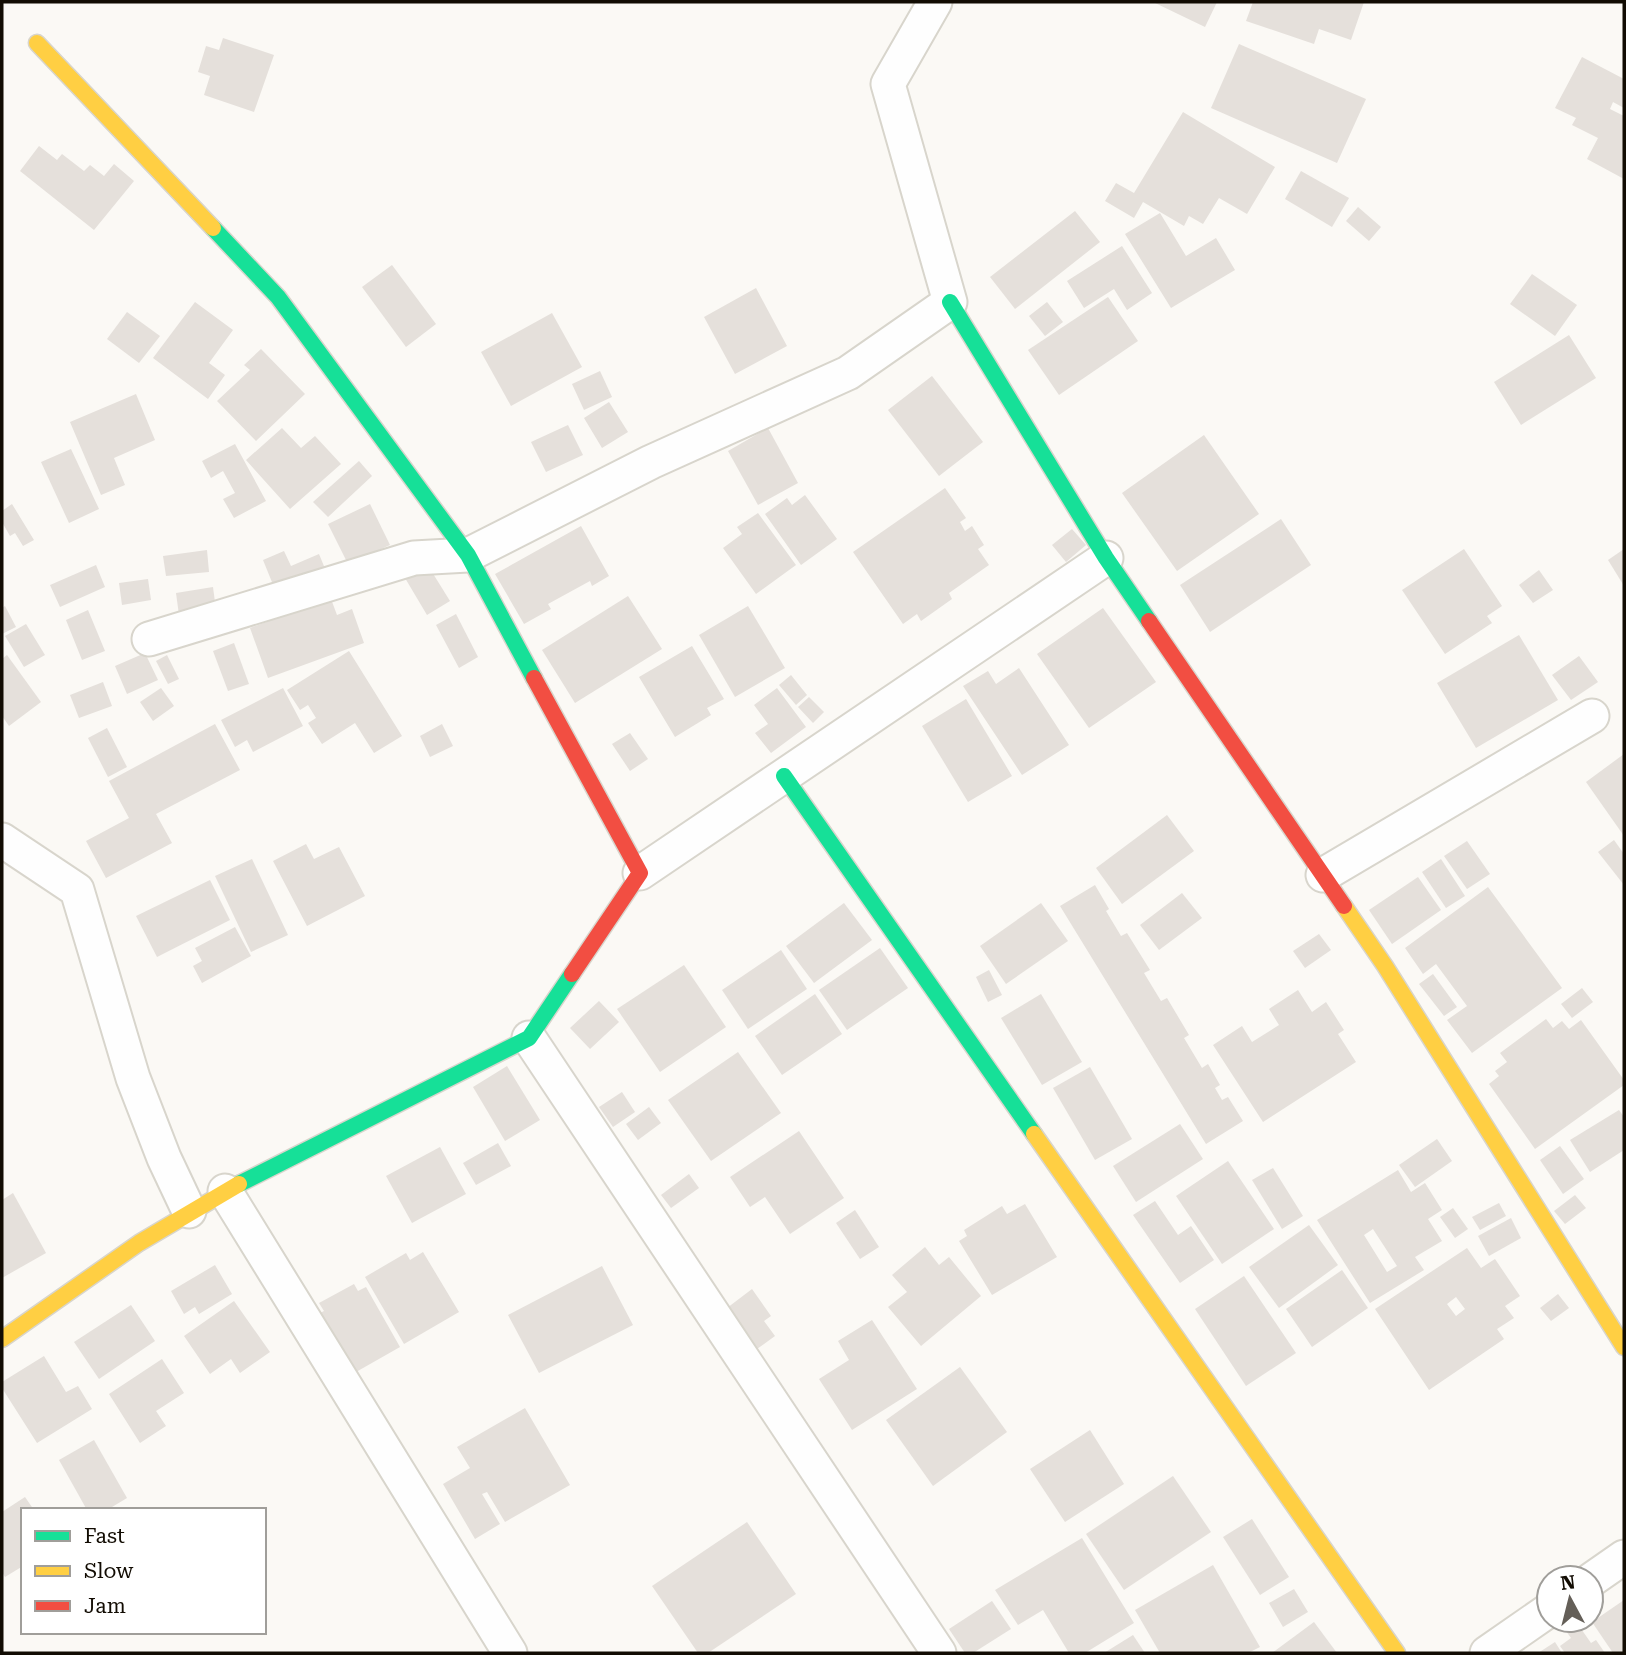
<svg xmlns="http://www.w3.org/2000/svg" width="1626" height="1655" viewBox="0 0 1626 1655" font-family="'Roboto Serif',serif">
<style>
.building{fill:#e5e0db;fill-rule:evenodd}
.lines{fill:none;stroke-linecap:round;stroke-linejoin:round}
.street-casing{stroke:#d8d5cc;stroke-width:37}
.fast-casing{stroke:#d8d5cc;stroke-width:19}
.slow-casing{stroke:#d8d5cc;stroke-width:19}
.jam-casing{stroke:#d8d5cc;stroke-width:19}
.street{stroke:#fefefe;stroke-width:33}
.fast{stroke:#16e098;stroke-width:16}
.slow{stroke:#ffcf43;stroke-width:16}
.jam{stroke:#f24e42;stroke-width:16}
</style>
<rect width="100%" height="100%" fill="#fbf9f5"/>
<g class="building">
<polygon points="1153,2 1217,2 1205,27"/>
<polygon points="1253,2 1364,2 1351,40 1319,29 1314,44 1246,21"/>
<polygon points="223,38 274,55 254,112 204,95 210,76 198,72 206,46 219,50"/>
<polygon points="1239,44 1366,99 1337,163 1211,108"/>
<polygon points="1582,57 1624,79 1624,108 1613,102 1610,109 1624,116 1624,179 1587,159 1598,138 1572,125 1576,118 1555,108"/>
<polygon points="1183,112 1275,167 1247,214 1219,198 1203,224 1189,216 1184,226 1143,202 1134,218 1105,201 1116,183 1134,193"/>
<polygon points="39,146 57,160 62,154 84,171 90,165 104,176 114,164 134,181 94,230 20,171"/>
<polygon points="1301,171 1349,198 1332,227 1285,199"/>
<polygon points="1358,207 1381,227 1369,241 1346,221"/>
<polygon points="1075,211 1100,242 1015,309 990,277"/>
<polygon points="1160,213 1186,256 1216,238 1235,270 1171,308 1125,234"/>
<polygon points="1122,246 1152,293 1127,310 1114,289 1084,308 1067,281"/>
<polygon points="392,265 436,324 406,347 362,287"/>
<polygon points="1532,274 1577,305 1555,336 1510,304"/>
<polygon points="756,288 787,346 735,374 704,317"/>
<polygon points="1108,297 1138,341 1059,395 1028,350"/>
<polygon points="195,302 233,330 209,363 225,375 208,399 153,358"/>
<polygon points="1047,302 1063,322 1045,336 1029,316"/>
<polygon points="127,312 160,336 139,363 107,339"/>
<polygon points="552,313 582,367 511,406 481,352"/>
<polygon points="1569,335 1596,378 1521,425 1494,382"/>
<polygon points="261,349 305,394 256,441 217,401 250,370 244,365"/>
<polygon points="600,371 612,397 584,410 572,384"/>
<polygon points="932,376 983,442 939,476 888,410"/>
<polygon points="136,394 155,440 114,458 125,485 101,495 70,422"/>
<polygon points="609,402 628,432 602,448 584,418"/>
<polygon points="568,425 583,455 546,472 531,442"/>
<polygon points="282,428 301,448 315,436 341,464 290,509 246,460"/>
<polygon points="768,428 798,483 758,505 728,451"/>
<polygon points="1204,435 1259,514 1177,571 1122,493"/>
<polygon points="235,444 266,501 234,518 223,499 235,493 223,471 211,478 202,461"/>
<polygon points="71,449 99,509 69,523 41,462"/>
<polygon points="359,461 372,476 328,517 313,502"/>
<polygon points="945,488 966,518 960,522 965,531 972,526 984,545 978,549 989,565 949,593 952,599 921,621 917,614 903,624 853,552"/>
<polygon points="805,495 837,539 801,565 765,514 787,498 792,505"/>
<polygon points="12,504 34,540 23,546 15,533 10,536 2,522 2,511"/>
<polygon points="370,504 390,545 348,564 328,524"/>
<polygon points="758,513 796,565 756,594 723,548 742,534 737,527"/>
<polygon points="1281,519 1311,565 1210,632 1180,585"/>
<polygon points="581,526 609,576 592,586 590,581 548,604 551,609 524,624 495,574"/>
<polygon points="1072,529 1086,545 1066,562 1052,545"/>
<polygon points="1464,549 1502,606 1487,616 1492,623 1445,654 1402,590"/>
<polygon points="1624,549 1624,586 1608,560"/>
<polygon points="207,550 209,572 166,576 163,556"/>
<polygon points="284,551 291,566 319,554 326,571 276,592 263,560"/>
<polygon points="427,564 450,601 427,615 405,578"/>
<polygon points="96,565 105,587 60,607 50,585"/>
<polygon points="1539,570 1553,590 1533,603 1519,585"/>
<polygon points="148,579 151,600 122,605 119,583"/>
<polygon points="213,587 216,610 179,615 176,593"/>
<polygon points="628,596 662,649 575,703 542,650"/>
<polygon points="331,599 337,615 352,609 364,643 268,678 250,628"/>
<polygon points="5,606 16,627 2,634 2,608"/>
<polygon points="748,606 785,668 735,697 699,635"/>
<polygon points="1103,608 1156,682 1089,728 1037,654"/>
<polygon points="88,610 105,651 82,660 66,620"/>
<polygon points="456,614 478,657 459,668 436,625"/>
<polygon points="26,624 45,655 24,667 5,636"/>
<polygon points="1519,635 1558,700 1476,748 1437,683"/>
<polygon points="234,643 249,684 228,691 213,651"/>
<polygon points="692,646 724,699 707,708 711,715 675,737 639,677"/>
<polygon points="349,651 402,736 374,753 355,723 322,744 308,723 316,718 308,705 300,710 287,690"/>
<polygon points="145,653 158,680 127,694 115,666"/>
<polygon points="7,655 41,702 9,726 2,716 2,659"/>
<polygon points="167,655 179,679 168,684 156,661"/>
<polygon points="1579,656 1598,682 1571,700 1552,675"/>
<polygon points="1019,668 1069,745 1022,775 963,686 988,671 996,684"/>
<polygon points="791,675 807,695 796,705 779,685"/>
<polygon points="103,682 112,706 79,718 70,695"/>
<polygon points="161,688 174,706 153,721 140,702"/>
<polygon points="283,688 303,726 253,752 247,740 235,747 221,720"/>
<polygon points="777,688 806,727 771,753 755,733 768,724 754,705"/>
<polygon points="809,697 824,712 813,723 798,707"/>
<polygon points="966,699 1012,776 968,802 922,726"/>
<polygon points="215,724 240,770 156,814 172,843 106,878 86,841 129,818 109,781"/>
<polygon points="442,724 453,746 430,757 420,736"/>
<polygon points="107,728 127,767 108,777 88,738"/>
<polygon points="630,733 648,759 630,771 612,744"/>
<polygon points="1624,754 1624,836 1586,782"/>
<polygon points="1167,815 1194,851 1122,904 1096,868"/>
<polygon points="1614,840 1624,854 1624,885 1598,852"/>
<polygon points="1467,841 1490,874 1467,889 1444,856"/>
<polygon points="306,844 314,859 339,847 365,896 307,926 273,861"/>
<polygon points="252,859 288,935 251,952 215,876"/>
<polygon points="1441,859 1465,896 1446,908 1422,872"/>
<polygon points="1418,877 1441,910 1392,944 1369,910"/>
<polygon points="210,880 230,920 157,957 136,916"/>
<polygon points="1095,885 1109,909 1106,911 1121,936 1127,933 1150,970 1144,973 1161,1001 1167,998 1189,1035 1184,1038 1202,1068 1208,1064 1220,1085 1215,1088 1222,1100 1228,1097 1243,1121 1206,1144 1060,906"/>
<polygon points="1488,887 1562,988 1472,1053 1447,1020 1467,1006 1436,964 1423,974 1405,948"/>
<polygon points="1182,893 1202,918 1159,950 1140,925"/>
<polygon points="844,903 872,940 814,983 786,946"/>
<polygon points="1041,903 1068,941 1006,984 980,946"/>
<polygon points="235,927 251,956 202,983 193,966 202,961 195,948"/>
<polygon points="1319,934 1331,950 1305,968 1293,951"/>
<polygon points="880,948 908,988 847,1030 819,990"/>
<polygon points="781,950 807,989 748,1029 722,990"/>
<polygon points="684,965 726,1027 660,1072 617,1009"/>
<polygon points="989,970 1002,995 988,1002 976,977"/>
<polygon points="1433,974 1457,1007 1444,1016 1419,984"/>
<polygon points="1582,988 1593,1002 1572,1018 1561,1004"/>
<polygon points="1298,990 1312,1012 1326,1002 1344,1030 1338,1034 1356,1062 1263,1122 1213,1045 1242,1026 1252,1042 1279,1025 1269,1009"/>
<polygon points="815,994 842,1034 782,1075 755,1036"/>
<polygon points="1041,994 1082,1062 1042,1085 1001,1018"/>
<polygon points="599,1001 619,1022 590,1049 570,1028"/>
<polygon points="1546,1019 1553,1028 1562,1021 1569,1029 1581,1020 1624,1080 1624,1085 1535,1149 1489,1084 1499,1076 1495,1071 1507,1062 1500,1053"/>
<polygon points="738,1052 781,1113 711,1161 668,1100"/>
<polygon points="507,1066 540,1120 505,1141 473,1087"/>
<polygon points="1090,1067 1132,1139 1095,1160 1053,1088"/>
<polygon points="622,1092 635,1112 613,1127 599,1107"/>
<polygon points="649,1107 661,1123 638,1140 626,1124"/>
<polygon points="1619,1110 1624,1117 1624,1150 1590,1172 1570,1140"/>
<polygon points="1180,1124 1203,1159 1136,1202 1113,1166"/>
<polygon points="799,1131 844,1198 790,1234 765,1197 750,1207 730,1177"/>
<polygon points="1437,1139 1452,1161 1415,1187 1399,1165"/>
<polygon points="498,1143 511,1166 476,1185 463,1163"/>
<polygon points="1560,1146 1584,1179 1563,1194 1540,1160"/>
<polygon points="440,1147 466,1194 412,1223 386,1176"/>
<polygon points="1228,1161 1274,1229 1222,1264 1176,1196"/>
<polygon points="1273,1168 1303,1216 1282,1229 1252,1180"/>
<path d="M1398 1170 1411 1192 1425 1183 1442 1210 1428 1219 1442 1241 1415 1257 1424 1270 1370 1303 1317 1220ZM1373 1229 1397 1266 1387 1272 1364 1235Z"/>
<polygon points="689,1174 699,1188 671,1208 661,1195"/>
<polygon points="13,1193 46,1253 2,1278 2,1200"/>
<polygon points="1575,1195 1586,1208 1565,1224 1554,1211"/>
<polygon points="1155,1201 1178,1235 1191,1226 1214,1260 1180,1283 1133,1215"/>
<polygon points="1499,1203 1506,1216 1480,1230 1472,1217"/>
<polygon points="1025,1204 1057,1257 992,1295 959,1241 967,1236 964,1230 1002,1206 1007,1214"/>
<polygon points="1453,1208 1468,1229 1455,1238 1440,1217"/>
<polygon points="855,1210 879,1247 860,1259 836,1223"/>
<polygon points="1511,1218 1521,1238 1489,1256 1478,1236"/>
<polygon points="1309,1225 1338,1265 1279,1308 1249,1267"/>
<polygon points="925,1247 939,1265 949,1257 981,1296 921,1346 888,1307 907,1292 892,1275"/>
<path d="M1467 1248 1481 1268 1495 1259 1520 1296 1505 1306 1514 1318 1497 1329 1504 1339 1429 1390 1375 1309ZM1456 1297 1465 1309 1456 1316 1447 1304Z"/>
<polygon points="423,1252 459,1312 404,1344 365,1277 406,1253 410,1260"/>
<polygon points="215,1265 232,1294 199,1314 195,1307 184,1314 171,1291"/>
<polygon points="602,1266 633,1325 539,1373 508,1315"/>
<polygon points="1342,1270 1368,1308 1312,1347 1286,1309"/>
<polygon points="1244,1276 1296,1353 1246,1386 1195,1309"/>
<polygon points="354,1284 358,1291 366,1287 400,1347 349,1376 314,1316 324,1311 319,1303"/>
<polygon points="752,1289 771,1316 764,1321 775,1336 757,1349 727,1308"/>
<polygon points="1558,1294 1569,1308 1551,1321 1540,1308"/>
<polygon points="234,1301 270,1352 240,1373 231,1359 210,1374 184,1336"/>
<polygon points="131,1305 155,1341 99,1379 74,1342"/>
<polygon points="872,1320 917,1389 852,1430 819,1379 849,1360 838,1341"/>
<polygon points="44,1356 66,1392 78,1386 92,1409 37,1443 2,1388 2,1382"/>
<polygon points="162,1359 184,1393 156,1411 166,1426 140,1443 109,1394"/>
<polygon points="960,1367 1007,1432 933,1486 886,1420"/>
<polygon points="525,1408 570,1485 505,1522 487,1492 482,1494 500,1524 475,1539 443,1484 470,1468 457,1447"/>
<polygon points="1090,1430 1124,1484 1065,1522 1030,1469"/>
<polygon points="94,1440 127,1498 107,1510 87,1510 59,1460"/>
<polygon points="1173,1476 1211,1532 1124,1590 1086,1534"/>
<polygon points="25,1497 34,1510 23,1510 23,1566 5,1577 2,1572 2,1512"/>
<polygon points="1252,1519 1289,1577 1260,1595 1223,1537"/>
<polygon points="747,1522 796,1594 708,1653 698,1653 652,1586"/>
<polygon points="1082,1538 1134,1623 1085,1653 1069,1653 1043,1610 1018,1625 995,1590"/>
<polygon points="1213,1565 1260,1647 1248,1653 1160,1653 1135,1610"/>
<polygon points="1294,1589 1308,1612 1283,1627 1269,1603"/>
<polygon points="1624,1600 1624,1653 1613,1653 1592,1622"/>
<polygon points="992,1601 1011,1629 973,1653 965,1653 949,1629"/>
<polygon points="1314,1622 1337,1653 1272,1653"/>
<polygon points="1577,1623 1591,1643 1596,1640 1605,1653 1565,1653 1560,1646 1571,1638 1566,1631"/>
<polygon points="1133,1635 1145,1653 1104,1653"/>
<polygon points="1555,1642 1562,1653 1538,1653"/>
</g>
<g class="lines">
<g class="street-casing">
<g id="street">
<polyline points="149,639 414,558 468,555 651,462 848,373 950,302 888,84 935,2"/>
<polyline points="2,840 77,890 133,1078 164,1158 189,1211"/>
<polyline points="640,873 1106,558"/>
<polyline points="1323,875 1592,716"/>
<polyline points="529,1038 939,1653"/>
<polyline points="225,1191 510,1653"/>
<polyline points="1591,1580 1624,1557"/>
<polyline points="1487,1653 1549,1610"/>
</g>
</g>
<g class="fast-casing">
<g id="fast">
<polyline points="213,228 278,297 468,555 534,678"/>
<polyline points="950,302 1106,558 1149,621"/>
<polyline points="784,776 1034,1134"/>
<polyline points="239,1184 529,1038 572,974"/>
</g>
</g>
<g class="slow-casing">
<g id="slow">
<polyline points="37,43 213,228"/>
<polyline points="1344,906 1385,966 1624,1347"/>
<polyline points="1034,1134 1397,1653"/>
<polyline points="2,1339 139,1243 239,1184"/>
</g>
</g>
<g class="jam-casing">
<g id="jam">
<polyline points="1149,621 1344,906"/>
<polyline points="534,678 640,873 572,974"/>
</g>
</g>
<use href="#street" class="street"/>
<use href="#fast" class="fast"/>
<use href="#slow" class="slow"/>
<use href="#jam" class="jam"/>
</g>
<rect width="1626" height="1655" fill="none" stroke="#120c03" stroke-width="7"/>
<rect x="21" y="1508" width="245" height="126" fill="#ffffff" stroke="#a09e9a" stroke-width="2"/>
<rect x="35" y="1531" width="35" height="10" fill="#16e098" stroke="#a09e9a" stroke-width="2"/>
<text x="84" y="1543" font-size="21" fill="#120c03">Fast</text>
<rect x="35" y="1566" width="35" height="10" fill="#ffcf43" stroke="#a09e9a" stroke-width="2"/>
<text x="84" y="1578" font-size="21" fill="#120c03">Slow</text>
<rect x="35" y="1601" width="35" height="10" fill="#f24e42" stroke="#a09e9a" stroke-width="2"/>
<text x="84" y="1613" font-size="21" fill="#120c03">Jam</text>
<g transform="translate(1570 1599) rotate(353)"><circle r="33" fill="#ffffff" stroke="#a09e9a" stroke-width="2"/>
<path d="M0-5L12 26L0 18L-12 26Z" fill="#645f58"/>
<text y="-10" font-size="19" font-weight="bold" text-anchor="middle" fill="#120c03">N</text>
</g>
</svg>
